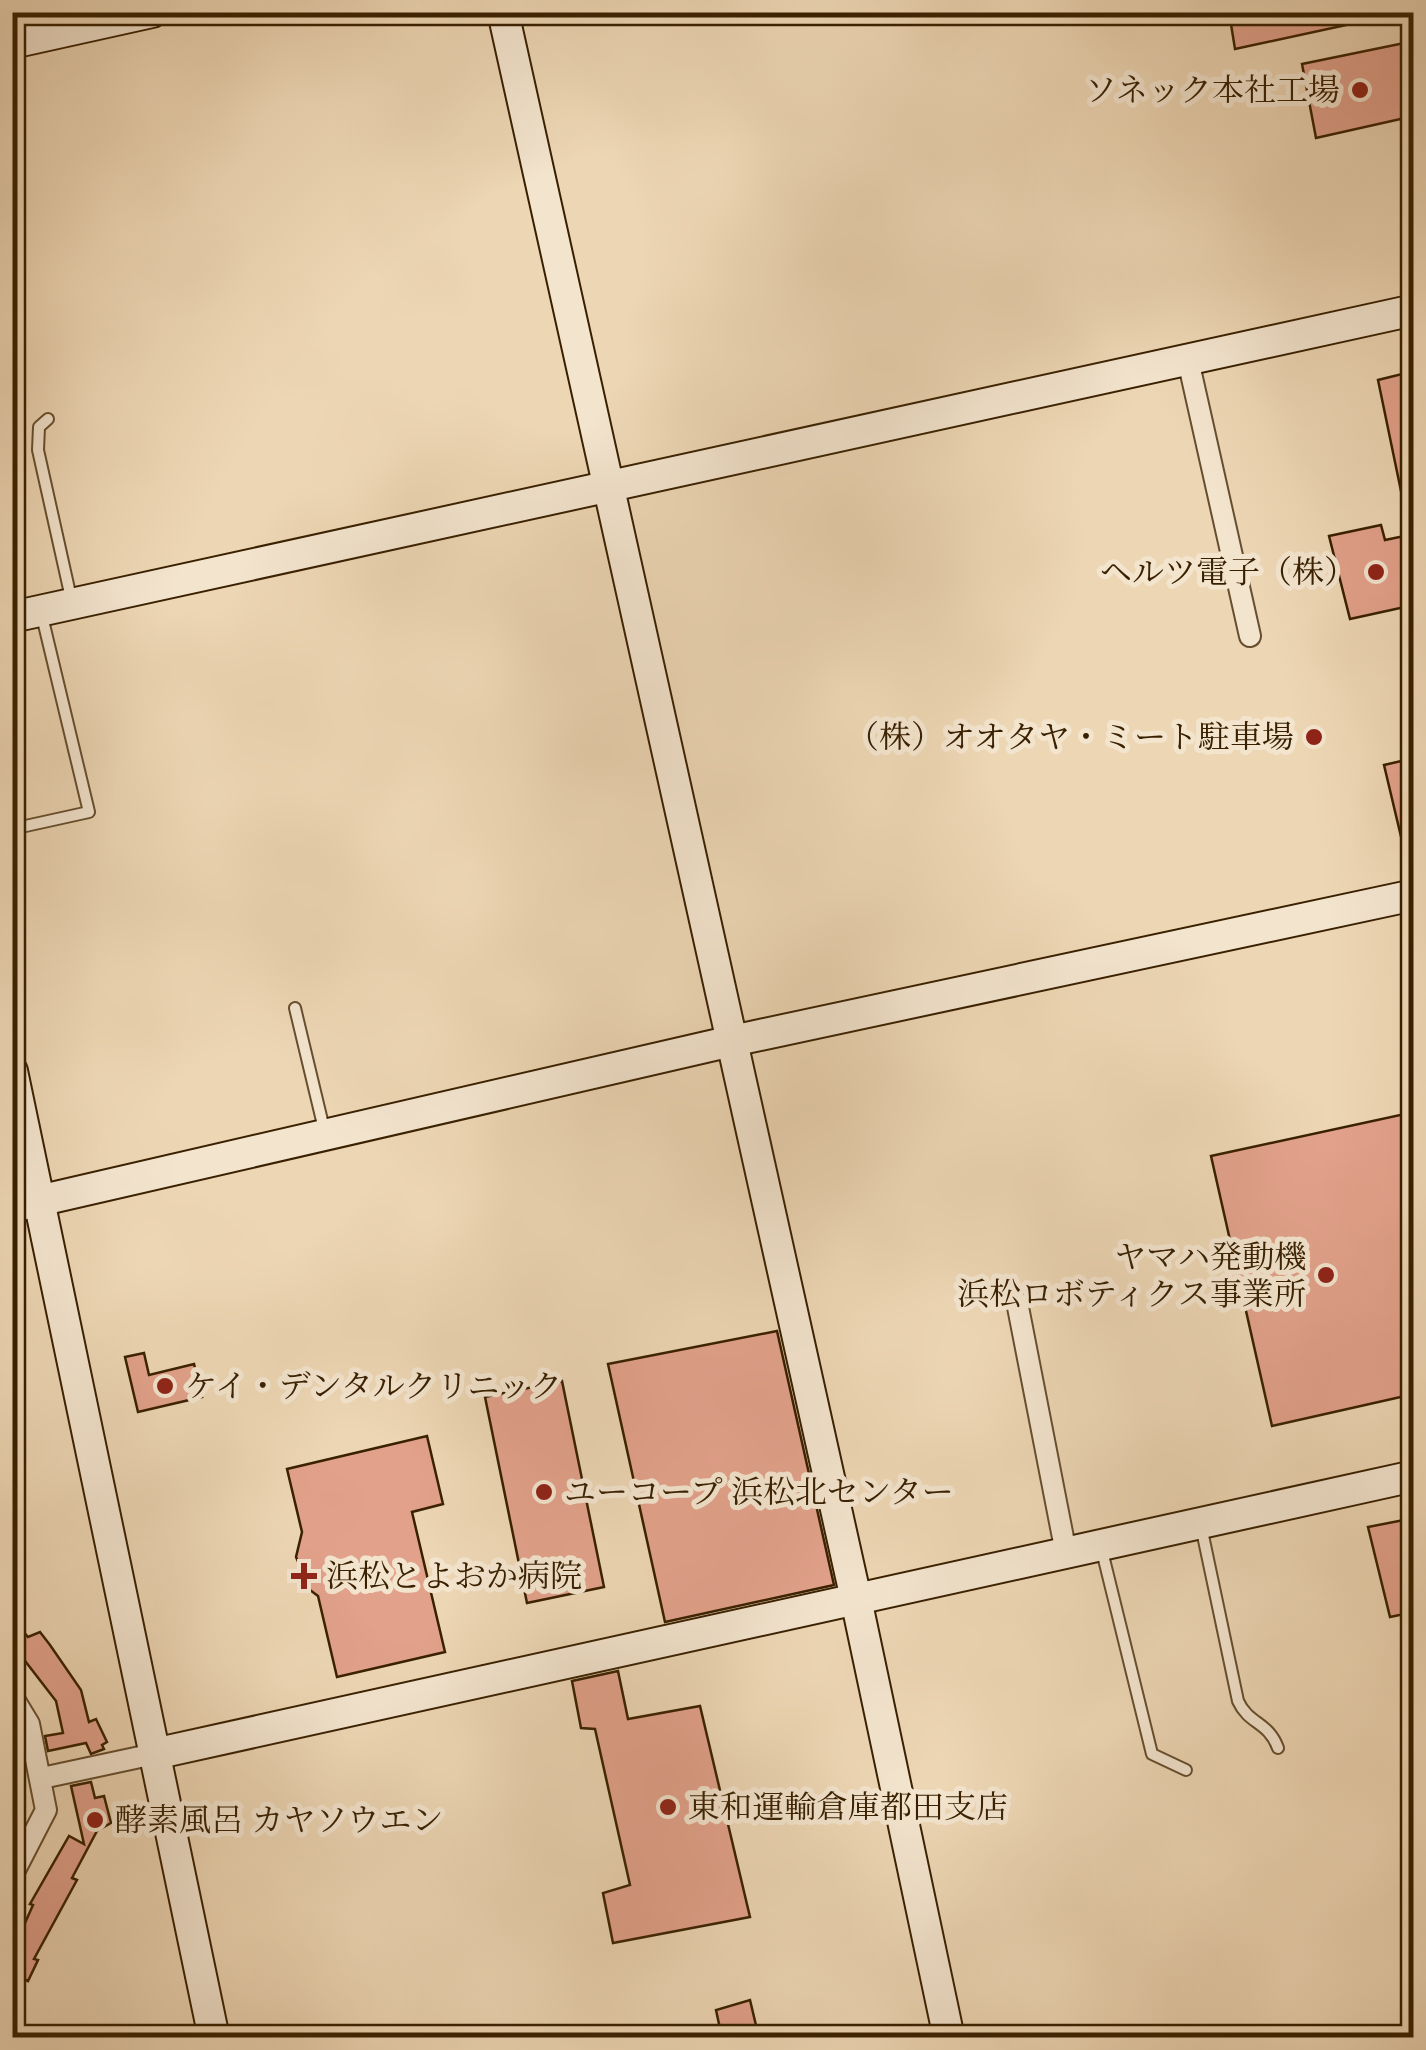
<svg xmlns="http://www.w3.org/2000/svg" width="1426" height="2050" viewBox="0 0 1426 2050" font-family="'Libre Caslon Text','Noto Serif JP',serif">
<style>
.building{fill:#e2a18b;stroke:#392001;stroke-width:2.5}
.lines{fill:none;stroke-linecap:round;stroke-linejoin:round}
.lane-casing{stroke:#664e2e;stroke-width:14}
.street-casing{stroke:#664e2e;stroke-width:24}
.secondary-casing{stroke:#392001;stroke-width:34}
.lane{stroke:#f3e4ce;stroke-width:10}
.street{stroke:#f3e4ce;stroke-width:20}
.secondary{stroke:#f3e4ce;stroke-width:30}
.poi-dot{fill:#8f2418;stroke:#f3e4ce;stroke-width:4}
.labels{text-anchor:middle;stroke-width:10;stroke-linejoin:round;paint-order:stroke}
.poi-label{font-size:32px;fill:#392001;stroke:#f3e4ce;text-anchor:start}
</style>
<rect width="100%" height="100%" fill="#edd6b4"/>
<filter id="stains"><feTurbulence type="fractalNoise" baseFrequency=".002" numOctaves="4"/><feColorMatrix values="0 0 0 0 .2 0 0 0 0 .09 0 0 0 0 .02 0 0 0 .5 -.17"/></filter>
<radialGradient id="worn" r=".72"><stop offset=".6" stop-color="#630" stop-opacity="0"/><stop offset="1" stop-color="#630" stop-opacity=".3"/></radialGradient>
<g class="building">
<polygon points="1229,12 1374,12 1374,19 1235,49"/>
<polygon points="1414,41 1414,116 1316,138 1302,64"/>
<polygon points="1414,371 1414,519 1407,520 1378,380"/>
<polygon points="1381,525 1385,540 1414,534 1414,605 1350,619 1329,536"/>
<polygon points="1414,758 1414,865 1408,866 1384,765"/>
<polygon points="1414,1112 1414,1394 1272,1426 1211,1156"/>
<polygon points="777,1331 834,1585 665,1622 608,1364"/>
<polygon points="144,1353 149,1375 194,1364 202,1397 138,1412 125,1357"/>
<polygon points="562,1381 604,1587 527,1603 485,1397"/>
<polygon points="427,1436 443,1504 412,1512 445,1652 337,1677 318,1596 310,1590 296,1557 302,1532 287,1469"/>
<polygon points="1414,1518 1414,1612 1390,1617 1368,1527"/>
<polygon points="12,1618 28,1637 40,1632 50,1645 81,1690 89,1722 96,1719 107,1742 102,1745 104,1749 91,1754 86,1743 48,1751 45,1736 63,1733 56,1701 12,1644"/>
<polygon points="618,1671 628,1719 700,1706 750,1917 613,1943 603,1893 630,1885 595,1729 581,1728 572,1681"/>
<polygon points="91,1782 95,1798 104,1796 111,1823 97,1831 72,1878 77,1880 34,1959 38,1960 28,1981 12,1974 24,1945 17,1941 33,1905 30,1904 69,1836 84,1844 71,1786"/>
<polygon points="750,2000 759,2038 722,2038 716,2010"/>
</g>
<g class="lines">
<g class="lane-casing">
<g id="lane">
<polyline points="48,419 39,427 38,450 71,598"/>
<polyline points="12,829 89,812 41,612"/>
<polyline points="295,1008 324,1129"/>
<path d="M1201 1526 1238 1701C1249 1725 1268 1721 1278 1748"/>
<polyline points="1101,1547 1152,1754 1186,1770"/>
</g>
</g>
<g class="street-casing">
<g id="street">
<polyline points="1188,360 1250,636"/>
<polyline points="1017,1302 1066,1553"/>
<polyline points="12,1696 29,1724 46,1810 12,1876"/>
<polyline points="42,1778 154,1754"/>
</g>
</g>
<g class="secondary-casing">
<g id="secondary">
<polyline points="503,12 856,1599 949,2038"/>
<polyline points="12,43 152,12"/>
<polyline points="12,617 1414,310"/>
<polyline points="12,1071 214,2038"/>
<polyline points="12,1207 732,1041 1414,895"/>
<polyline points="154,1754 1414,1476"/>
</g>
</g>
<use href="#lane" class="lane"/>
<use href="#street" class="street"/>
<use href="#secondary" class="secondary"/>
</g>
<g class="poi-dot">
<circle cx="1360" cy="90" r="10"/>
<circle cx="1376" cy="572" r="10"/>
<circle cx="1314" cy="737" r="10"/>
<circle cx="1326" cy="1275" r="10"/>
<circle cx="165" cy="1386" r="10"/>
<circle cx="544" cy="1492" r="10"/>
<path d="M299 1561h10v10h10v10h-10v10h-10v-10h-10v-10h10z"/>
<circle cx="668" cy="1807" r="10"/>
<circle cx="95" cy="1820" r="10"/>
</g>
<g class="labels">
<g class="poi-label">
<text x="1340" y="101" text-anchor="end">ソネック本社工場</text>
<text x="1356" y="583" text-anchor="end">ヘルツ電子（株）</text>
<text x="1294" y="748" text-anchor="end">（株）オオタヤ・ミート駐車場</text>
<text x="1306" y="1268" text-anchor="end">ヤマハ発動機<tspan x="1306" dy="37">浜松ロボティクス事業所</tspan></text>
<text x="185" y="1397">ケイ・デンタルクリニック</text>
<text x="564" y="1503">ユーコープ 浜松北センター</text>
<text x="326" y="1587">浜松とよおか病院</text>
<text x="688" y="1818">東和運輸倉庫都田支店</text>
<text x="115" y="1831">酵素風呂 カヤソウエン</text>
</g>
</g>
<rect width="1426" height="2050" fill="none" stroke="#edd6b4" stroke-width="50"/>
<rect x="15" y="15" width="1396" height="2020" fill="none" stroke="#392001" stroke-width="5"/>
<rect x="25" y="25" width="1376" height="2000" fill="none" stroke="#392001" stroke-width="2.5"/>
<rect width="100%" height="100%" filter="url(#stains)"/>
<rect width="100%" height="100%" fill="url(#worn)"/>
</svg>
